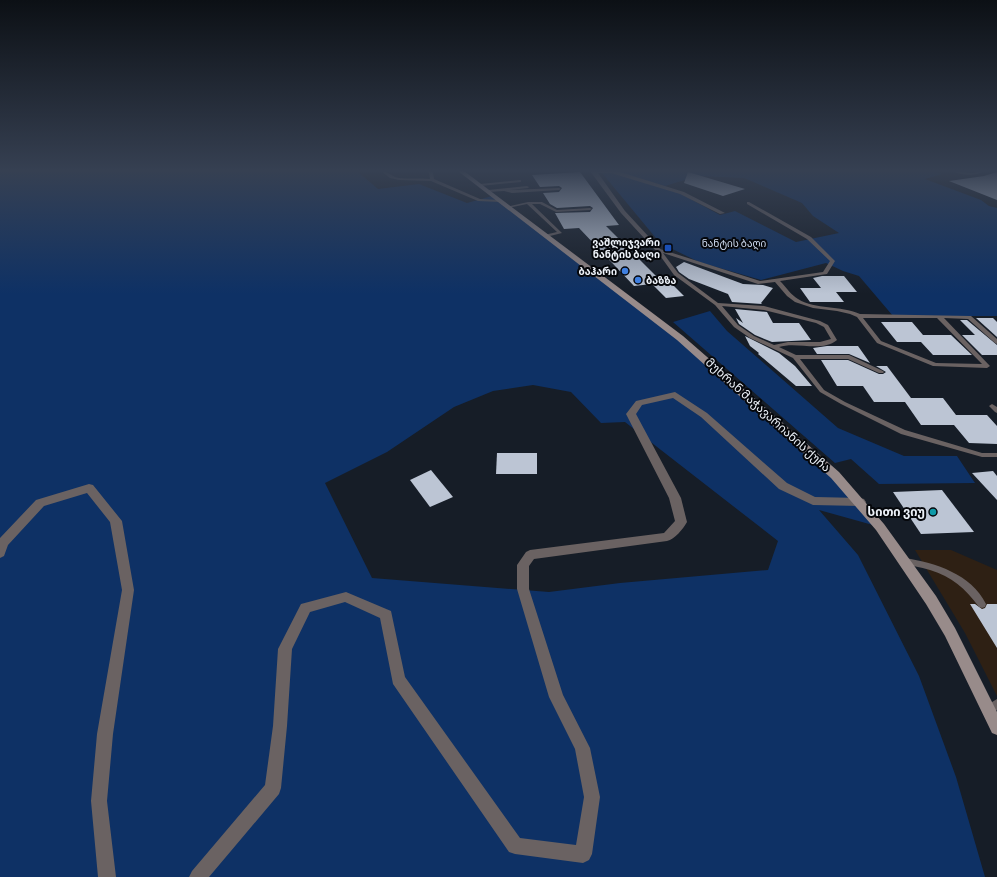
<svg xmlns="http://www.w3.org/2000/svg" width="997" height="877" viewBox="0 0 997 877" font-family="'Source Sans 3','Noto Sans Georgian',sans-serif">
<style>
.commercial{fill:#2e2014}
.green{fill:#0e3165;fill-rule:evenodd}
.building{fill:#bcc5d4}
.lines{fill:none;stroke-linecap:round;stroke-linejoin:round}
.service{fill:#6a6262;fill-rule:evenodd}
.minor{fill:#6a6262;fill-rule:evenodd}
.secondary{fill:#988b8a;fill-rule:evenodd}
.transit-dot{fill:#1a4fb4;stroke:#05070b;stroke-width:1.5}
.shop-dot{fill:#3f7fe0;stroke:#05070b;stroke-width:1.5}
.culture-dot{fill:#0f9aa8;stroke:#05070b;stroke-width:1.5}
.labels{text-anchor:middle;stroke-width:4;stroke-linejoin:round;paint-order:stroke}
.far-poi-label{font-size:10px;font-weight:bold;fill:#edf2f9;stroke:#05070b;text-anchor:end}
.far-park-label{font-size:10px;fill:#d0ddf2;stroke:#05070b}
.street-label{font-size:12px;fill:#edf2f9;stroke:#05070b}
.poi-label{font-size:12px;font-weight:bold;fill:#edf2f9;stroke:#05070b;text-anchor:end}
</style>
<rect width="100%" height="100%" fill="#161d27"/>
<polygon class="commercial" points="915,550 951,550 997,570 997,696 965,633"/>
<g class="green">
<path d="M0 171H357L378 189 419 184 467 203 492 196 658 322 835 475 880 527 819 510 858 555 919 676 956 777 985 877H0ZM533 385 571 392 601 423 625 422 778 541 768 570 620 583 549 592 372 578 325 483 387 452 454 407 493 391Z"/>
<polygon points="614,171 932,171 942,174 925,179 981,200 989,206 997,208 997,316 893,316 859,276 843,271 826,263 761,280 699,262 660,243 602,173 611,172 679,193 720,215 735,211 796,242 839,233 813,216 802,203 744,178 698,176 665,186"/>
<polygon points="710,311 727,331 838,428 904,456 957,456 975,483 879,484 851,459 835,463 673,322"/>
</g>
<g class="building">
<polygon points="580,172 619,225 606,226 658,278 663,275 684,296 666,298 652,284 634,286 579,228 564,229 555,213 590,212 593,208 590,206 557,208 550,204 543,193 559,192 562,188 559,186 540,187 532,175"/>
<polygon points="688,172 745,189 723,196 684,183"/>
<polygon points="997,172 997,200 949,181 984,176"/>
<polygon points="684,262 743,284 763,285 773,288 761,303 762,304 732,302 728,294 689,279 679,272 676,267"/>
<polygon points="822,276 844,276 857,292 836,292 844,302 810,302 800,288 821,288 813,278"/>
<polygon points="735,309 767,312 773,323 799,323 811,340 772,342 755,335 739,324 736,318 743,323"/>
<polygon points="976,318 993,318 997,322 997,337"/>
<polygon points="960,320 967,320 997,345 997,355 982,355 962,335 975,335"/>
<polygon points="881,322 912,322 923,335 951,335 972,355 933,355 921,342 897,342"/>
<polygon points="745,336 779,353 795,366 812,386 796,386 758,354 759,353 750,346"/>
<polygon points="827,346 858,346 870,363 849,354 817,354 813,348"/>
<polygon points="821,360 848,360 879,374 883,374 886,372 876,366 887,366 911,398 943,398 956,415 987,415 997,426 997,444 969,443 954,425 921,425 905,402 874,402 863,386 837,386"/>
<polygon points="497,453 537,453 537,474 496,474"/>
<polygon points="431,470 453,497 430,507 410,480"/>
<polygon points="993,471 997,476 997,500 972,473"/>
<polygon points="942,490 974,532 921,534 893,492"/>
<polygon points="970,604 975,604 982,609 985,608 987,604 997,604 997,648"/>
</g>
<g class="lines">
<g class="service">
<path d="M381 171C388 171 392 177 399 178 409 179 420 178 430 179L429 173 427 171H431L433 173 434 179 480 199 500 200 502 201 500 202 478 201 431 181 399 180 390 178Z"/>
<path d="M952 171 972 173 984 171C975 177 961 175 952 171Z"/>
<polygon points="520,180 521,180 521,182 480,186 478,185 480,184"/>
<polygon points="527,186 529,187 528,188 510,190 559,188 561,189 559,190 512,193 504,191 488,192 486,191 488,190"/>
<polygon points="528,202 542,202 557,210 590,208 592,209 590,210 556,212 540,204 532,204 562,233 546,237 544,236 544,235 557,232 527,204 508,208 506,207"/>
<path d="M747 202H749L811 237 835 261 827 274 780 281C786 287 791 295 798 299 816 310 840 305 860 314L971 316 997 339V344L995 343 968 319 944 318 990 366 987 368 933 366 877 343 857 317 850 314 837 311 813 308 795 302 787 296 775 282 758 284 663 253 678 273 718 303 764 306 820 321 828 325 837 340C821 353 797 341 779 347L796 355H849L883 371 884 372 883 373H879L848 359H800L824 390 845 402 905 430 982 453H997V457H982L901 434 841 404 820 392 793 358 750 338 734 327 715 305 674 275 656 250 660 249 760 281 823 272 830 261 807 239 747 204ZM722 306 764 310 816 323 824 327 831 339 820 342H788L774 345 754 336 738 325ZM863 318H937L982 364 936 363 881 341Z"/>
<polygon points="992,404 997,407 997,413 995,412 989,406"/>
<path d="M905 558C936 563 971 574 986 604L985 607 982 608 979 607C965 588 952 577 930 570 920 567 911 566 902 563L901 561 902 559Z"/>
<polygon points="997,699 997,710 988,715 984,713 983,710 984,707"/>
</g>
<g class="minor">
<polygon points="590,171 617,171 684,192 725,213 720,214 680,194 611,173 598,173 625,211 661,250 656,251 621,213"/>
<path d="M675 392 707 413 787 483 815 497 860 498 864 499 866 502 864 505 860 506 813 505 779 489 701 417 673 398 642 405 636 414 681 498 687 522C683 529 675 539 667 541L534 559 529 566V589L563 695 590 748 600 797 592 854 589 860 583 863 515 854 509 852 393 684 380 618 345 602 310 612 292 649 287 726 281 788 279 794 209 877H189L192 871 265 785 273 726 278 649 301 604 346 592 391 611 405 677 520 838 576 845 584 797 575 749 549 697 517 589V565L526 552 530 550 664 533 675 521 669 498 626 414 636 401Z"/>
<polygon points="89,484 93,485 122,521 134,590 113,734 107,801 116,877 98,877 91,801 97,734 122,590 110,522 87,493 44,506 8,545 4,556 0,558 0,538 36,500"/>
</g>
<polygon class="secondary" points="458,171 464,171 683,336 839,472 884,524 936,596 955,628 997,712 997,735 992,733 945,636 926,604 876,530 831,478 677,340"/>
</g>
<linearGradient id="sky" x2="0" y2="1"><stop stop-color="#0c1015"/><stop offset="0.58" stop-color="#364052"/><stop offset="1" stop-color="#364052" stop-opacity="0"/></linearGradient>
<rect width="997" height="294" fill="url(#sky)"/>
<rect class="transit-dot" x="664" y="244" width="8" height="8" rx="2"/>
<g class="shop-dot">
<circle cx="625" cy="271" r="4"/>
<circle cx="638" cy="280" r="4"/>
</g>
<circle class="culture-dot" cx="933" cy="512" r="4"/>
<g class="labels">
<g class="far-poi-label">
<text x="660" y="246">ვაშლიჯვარი<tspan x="660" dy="12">ნანტის ბაღი</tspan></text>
<text x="617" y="275">ბაჰარი</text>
<text x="646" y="284" text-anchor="start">ბაზზა</text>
</g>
<g class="far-park-label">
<text x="734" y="247">ნანტის ბაღი</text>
</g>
<g class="street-label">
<text transform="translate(768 415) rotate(42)" y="4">მუხრან მაჭავარიანის ქუჩა</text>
</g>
<g class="poi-label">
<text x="925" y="516">სითი ვიუ</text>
</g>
</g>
</svg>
